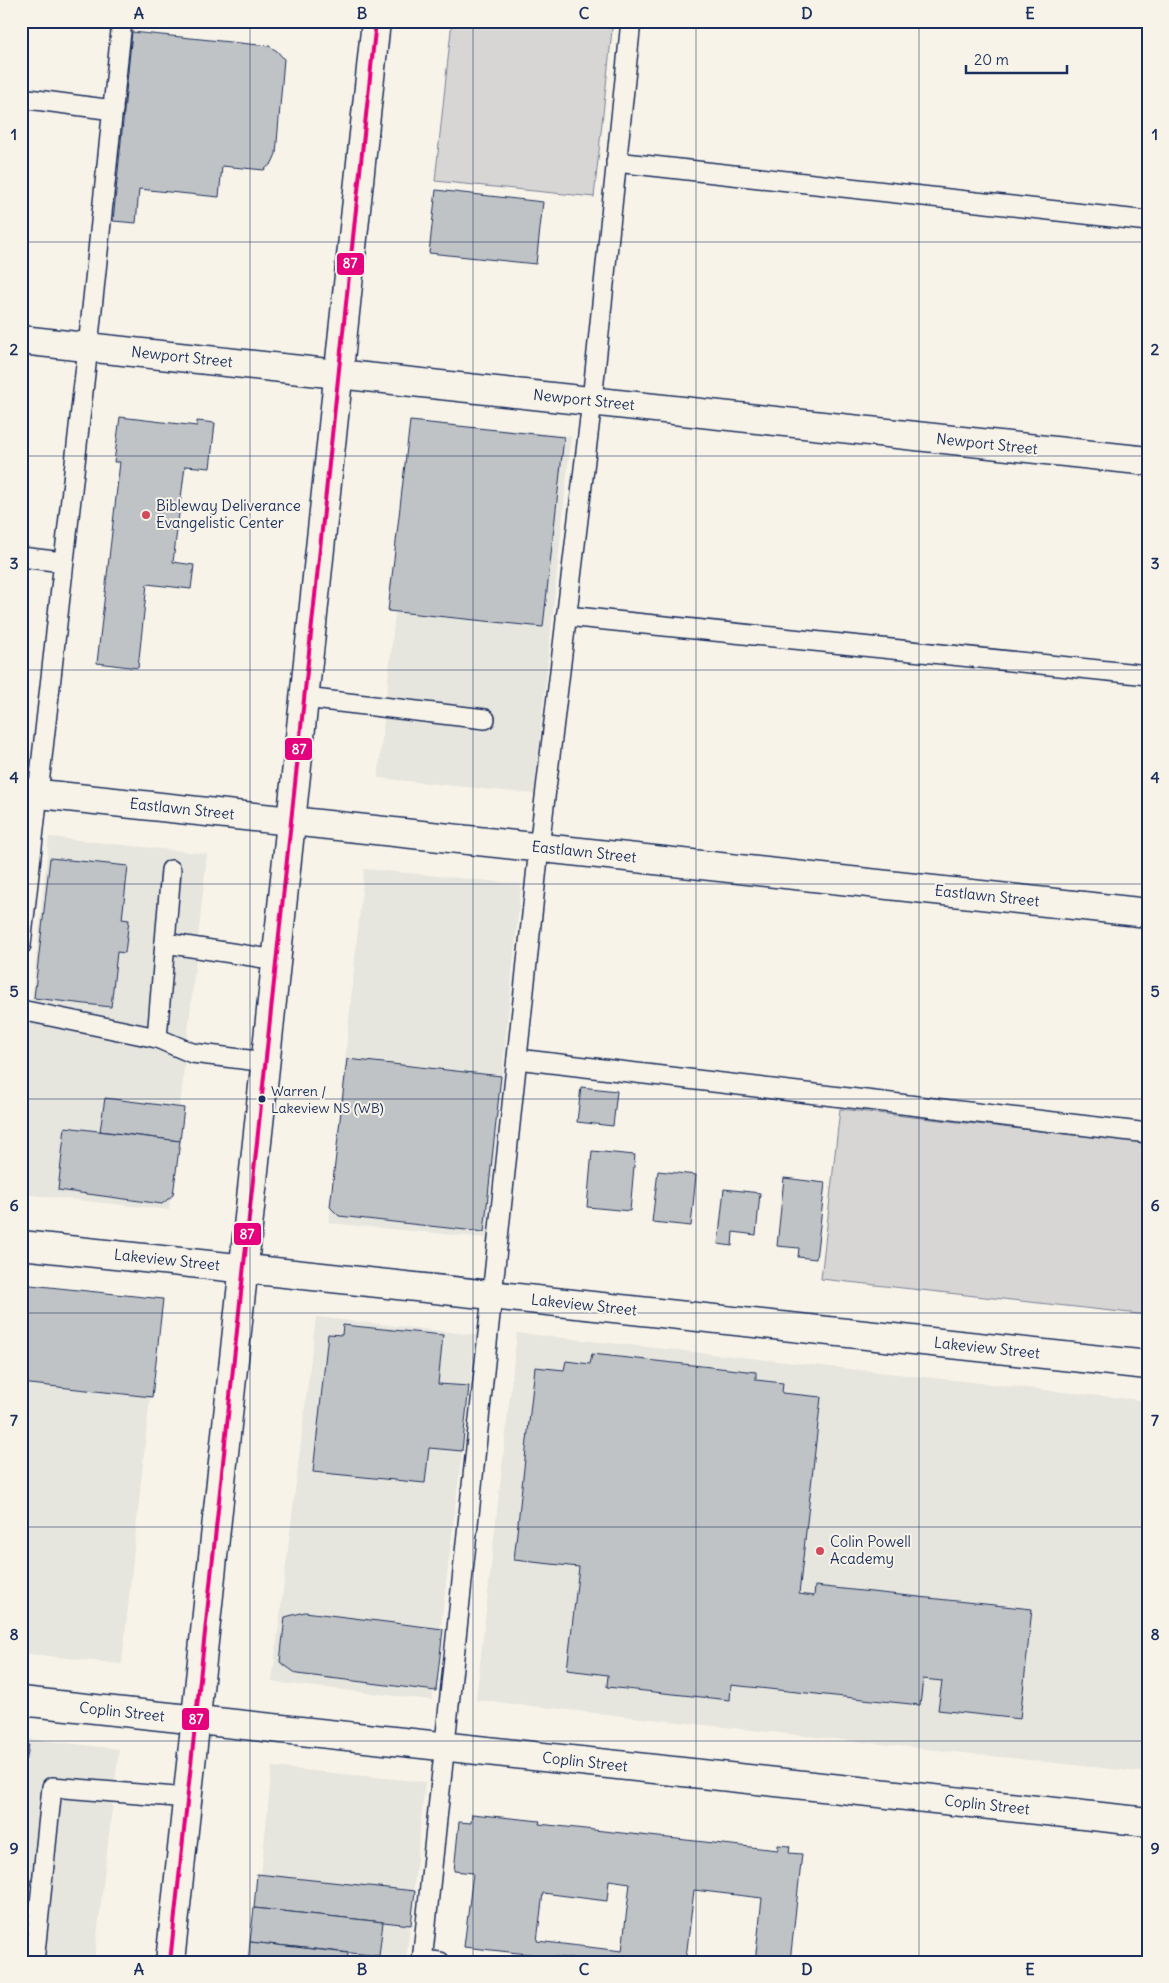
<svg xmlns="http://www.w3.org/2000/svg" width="1169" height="1983" viewBox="0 0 1169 1983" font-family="Delius,sans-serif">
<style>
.built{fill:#e6e5de}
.green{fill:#d7d6d4;stroke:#798299}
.building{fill:#c0c3c5;stroke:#1b2f5e;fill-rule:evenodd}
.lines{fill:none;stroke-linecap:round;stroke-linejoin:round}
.service-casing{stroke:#1b2f5e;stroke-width:22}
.minor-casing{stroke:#1b2f5e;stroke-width:31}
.secondary-casing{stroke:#1b2f5e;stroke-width:31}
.service{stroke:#f7f3e8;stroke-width:19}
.minor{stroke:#f7f3e8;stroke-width:28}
.secondary{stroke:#f7f3e8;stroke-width:28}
.bus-1-casing{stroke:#f7f3e8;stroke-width:8}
.bus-1{stroke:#e5007d;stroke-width:4}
.grid{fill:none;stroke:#1b2f5e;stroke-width:1;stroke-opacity:0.55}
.poi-dot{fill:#d1495b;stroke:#f7f3e8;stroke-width:2}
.bus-dot{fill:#1b2f5e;stroke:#f7f3e8;stroke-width:2}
.labels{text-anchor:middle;stroke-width:4;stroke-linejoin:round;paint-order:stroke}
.bus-label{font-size:14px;fill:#1b2f5e;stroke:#f7f3e8;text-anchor:start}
.street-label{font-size:15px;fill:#1b2f5e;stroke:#f7f3e8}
.poi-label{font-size:15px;fill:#1b2f5e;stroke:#f7f3e8;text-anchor:start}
.line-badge{stroke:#f7f3e8;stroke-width:2}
.badge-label{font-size:14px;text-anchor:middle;font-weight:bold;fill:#fff}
.neatline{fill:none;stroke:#1b2f5e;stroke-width:2}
.grid-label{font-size:16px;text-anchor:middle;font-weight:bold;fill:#1b2f5e}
</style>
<rect width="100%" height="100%" fill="#f7f3e8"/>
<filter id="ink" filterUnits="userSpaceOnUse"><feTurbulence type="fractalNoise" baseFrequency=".02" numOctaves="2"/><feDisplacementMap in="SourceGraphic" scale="10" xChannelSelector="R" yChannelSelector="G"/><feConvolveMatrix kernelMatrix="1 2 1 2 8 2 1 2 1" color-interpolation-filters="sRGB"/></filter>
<g filter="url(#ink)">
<g class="built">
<polygon points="415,421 571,436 534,794 378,778"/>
<polygon points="49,837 207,854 169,1210 21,1194 21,1098"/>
<polygon points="364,869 521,884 486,1238 329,1223"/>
<polygon points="21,1284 160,1300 122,1664 21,1653"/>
<polygon points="316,1317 476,1335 432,1700 272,1682"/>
<polygon points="517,1333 1148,1401 1148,1773 476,1700"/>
<polygon points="21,1738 119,1749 94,1962 21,1962"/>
<polygon points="272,1767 425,1782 406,1962 252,1962"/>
</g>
<g class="green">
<polygon points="452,21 613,21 594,197 435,181"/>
<polygon points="840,1109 1148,1143 1148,1315 821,1279"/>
</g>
<g class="building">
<polygon points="132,32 269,46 277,51 284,59 276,154 272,163 264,170 222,166 219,197 139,189 136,223 113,221"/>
<polygon points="436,190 543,202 536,264 429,253"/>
<polygon points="120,417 197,426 197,421 215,423 210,468 185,466 173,562 194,565 191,589 147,584 138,668 97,663 120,462 114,462"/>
<polygon points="410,421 564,437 543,627 388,611"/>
<polygon points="50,858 128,866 122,919 129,920 125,953 117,952 111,1007 34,998"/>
<polygon points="347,1059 501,1076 484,1232 339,1216 330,1207"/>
<polygon points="581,1087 617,1091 613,1126 577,1122"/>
<polygon points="105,1098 184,1108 180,1141 100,1131"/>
<polygon points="65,1127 180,1141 173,1195 162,1204 58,1190"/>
<polygon points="592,1151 635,1155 630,1211 587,1207"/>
<polygon points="658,1171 696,1175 691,1226 652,1222"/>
<polygon points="784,1178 825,1183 816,1259 798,1257 799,1248 777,1246"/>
<polygon points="724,1189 760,1193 756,1235 733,1232 732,1246 718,1244"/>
<polygon points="21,1284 163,1299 152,1397 21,1383"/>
<polygon points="343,1325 443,1335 438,1384 469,1386 462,1451 429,1448 425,1483 313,1472 328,1334 342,1335"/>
<polygon points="592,1354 756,1372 756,1380 783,1383 782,1393 821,1397 799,1594 814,1596 815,1586 1032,1609 1020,1719 938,1710 942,1681 923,1679 920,1705 731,1685 730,1700 607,1687 608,1675 567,1670 579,1567 514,1560 535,1367 564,1370 566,1361 590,1364"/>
<polygon points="305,1612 443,1629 436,1691 297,1674 280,1662 285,1617"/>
<polygon points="21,1743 29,1744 27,1757 21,1766"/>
<path d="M472 1814 540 1821 539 1824 778 1850V1845L790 1846 789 1853 802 1854 790 1962H755L762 1898 694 1890 686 1958 719 1962H600L464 1947 473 1873 454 1871 459 1822 471 1823ZM609 1880 630 1883 622 1951 537 1941 543 1893 607 1901Z"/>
<polygon points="257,1874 415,1891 411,1925 254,1908"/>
<polygon points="254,1908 383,1922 379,1956 250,1942"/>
<polygon points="250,1942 348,1953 347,1962 248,1962"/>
</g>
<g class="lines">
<g class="service-casing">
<g id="service">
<polyline points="21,98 113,110"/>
<polyline points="616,162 1148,221"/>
<polyline points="21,557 63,562"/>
<polyline points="566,616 1148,675"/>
<polyline points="305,698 485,719"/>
<polyline points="165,943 277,960"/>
<polyline points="21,945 88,347 122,21"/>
<polyline points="21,1010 157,1038 192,1053 266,1062"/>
<polyline points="157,1038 171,870"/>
<polyline points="517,1059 1148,1133"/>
<polyline points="422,1960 440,1962"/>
<polyline points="34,1962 52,1787 188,1798"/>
<polyline points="422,1962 539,848 592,401 631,21"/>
</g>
</g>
<g class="minor-casing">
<g id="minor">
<polyline points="21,340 1148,461"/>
<polyline points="21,792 1148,913"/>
<polyline points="21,1245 1148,1365"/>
<polyline points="21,1701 1148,1822"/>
</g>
</g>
<g class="secondary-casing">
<polyline id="secondary" points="170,1962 376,21"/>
</g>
<use href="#service" class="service"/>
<use href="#minor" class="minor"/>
<use href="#secondary" class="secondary"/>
<g class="bus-1-casing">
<polyline id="bus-1" points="170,1962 376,21"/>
</g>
<use href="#bus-1" class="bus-1"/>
</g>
</g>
<path class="grid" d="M250 21V1962M473 21V1962M696 21V1962M919 21V1962M21 242H1148M21 456H1148M21 670H1148M21 884H1148M21 1099H1148M21 1313H1148M21 1527H1148M21 1741H1148"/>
<g class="poi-dot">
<circle cx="146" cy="515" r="5"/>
<circle cx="820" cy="1551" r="5"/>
</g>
<circle class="bus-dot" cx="262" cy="1099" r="4.5"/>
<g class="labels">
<g class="bus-label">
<text x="271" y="1096">Warren /<tspan x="271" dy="17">Lakeview NS (WB)</tspan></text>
</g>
<g class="street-label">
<text transform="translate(182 357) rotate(6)" y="5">Newport Street</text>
<text transform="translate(584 400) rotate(6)" y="5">Newport Street</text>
<text transform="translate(987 444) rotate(6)" y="5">Newport Street</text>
<text transform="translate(182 809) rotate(6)" y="5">Eastlawn Street</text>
<text transform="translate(584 852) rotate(6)" y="5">Eastlawn Street</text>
<text transform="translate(987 896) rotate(6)" y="5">Eastlawn Street</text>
<text transform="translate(167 1260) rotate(6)" y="5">Lakeview Street</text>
<text transform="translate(584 1305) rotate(6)" y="5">Lakeview Street</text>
<text transform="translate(987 1348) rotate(6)" y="5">Lakeview Street</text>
<text transform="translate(122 1712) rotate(6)" y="5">Coplin Street</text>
<text transform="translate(585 1762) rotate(6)" y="5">Coplin Street</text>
<text transform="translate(987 1805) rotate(6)" y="5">Coplin Street</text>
</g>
<g class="poi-label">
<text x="156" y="511">Bibleway Deliverance<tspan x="156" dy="17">Evangelistic Center</tspan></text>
<text x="830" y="1547">Colin Powell<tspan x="830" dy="17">Academy</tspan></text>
</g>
</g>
<g class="line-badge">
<rect x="336" y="252" width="29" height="24" rx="5" fill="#e5007d"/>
<rect x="284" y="737" width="29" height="24" rx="5" fill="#e5007d"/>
<rect x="233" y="1222" width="29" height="24" rx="5" fill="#e5007d"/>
<rect x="181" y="1707" width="29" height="24" rx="5" fill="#e5007d"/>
</g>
<g class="badge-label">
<text x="350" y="268">87</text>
<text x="299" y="754">87</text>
<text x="247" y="1239">87</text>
<text x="196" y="1724">87</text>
</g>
<rect width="1169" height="1983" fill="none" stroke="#f7f3e8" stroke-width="55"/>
<path d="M966 65v8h101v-8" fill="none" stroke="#1b2f5e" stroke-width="2.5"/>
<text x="974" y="65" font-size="15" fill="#1b2f5e" stroke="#f7f3e8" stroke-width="4" paint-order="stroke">20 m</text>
<rect x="28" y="28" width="1114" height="1928" class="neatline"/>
<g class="grid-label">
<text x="139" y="19">A</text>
<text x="362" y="19">B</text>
<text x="584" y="19">C</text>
<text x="807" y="19">D</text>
<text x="1030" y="19">E</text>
<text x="14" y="140">1</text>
<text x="1155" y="140">1</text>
<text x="14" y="355">2</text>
<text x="1155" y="355">2</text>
<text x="14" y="569">3</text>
<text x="1155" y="569">3</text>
<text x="14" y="783">4</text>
<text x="1155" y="783">4</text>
<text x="14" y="997">5</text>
<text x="1155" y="997">5</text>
<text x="14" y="1211">6</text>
<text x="1155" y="1211">6</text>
<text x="14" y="1426">7</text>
<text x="1155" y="1426">7</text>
<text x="14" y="1640">8</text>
<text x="1155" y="1640">8</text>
<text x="14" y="1854">9</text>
<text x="1155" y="1854">9</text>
<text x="139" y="1975">A</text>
<text x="362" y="1975">B</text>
<text x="584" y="1975">C</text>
<text x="807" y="1975">D</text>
<text x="1030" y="1975">E</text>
</g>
</svg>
